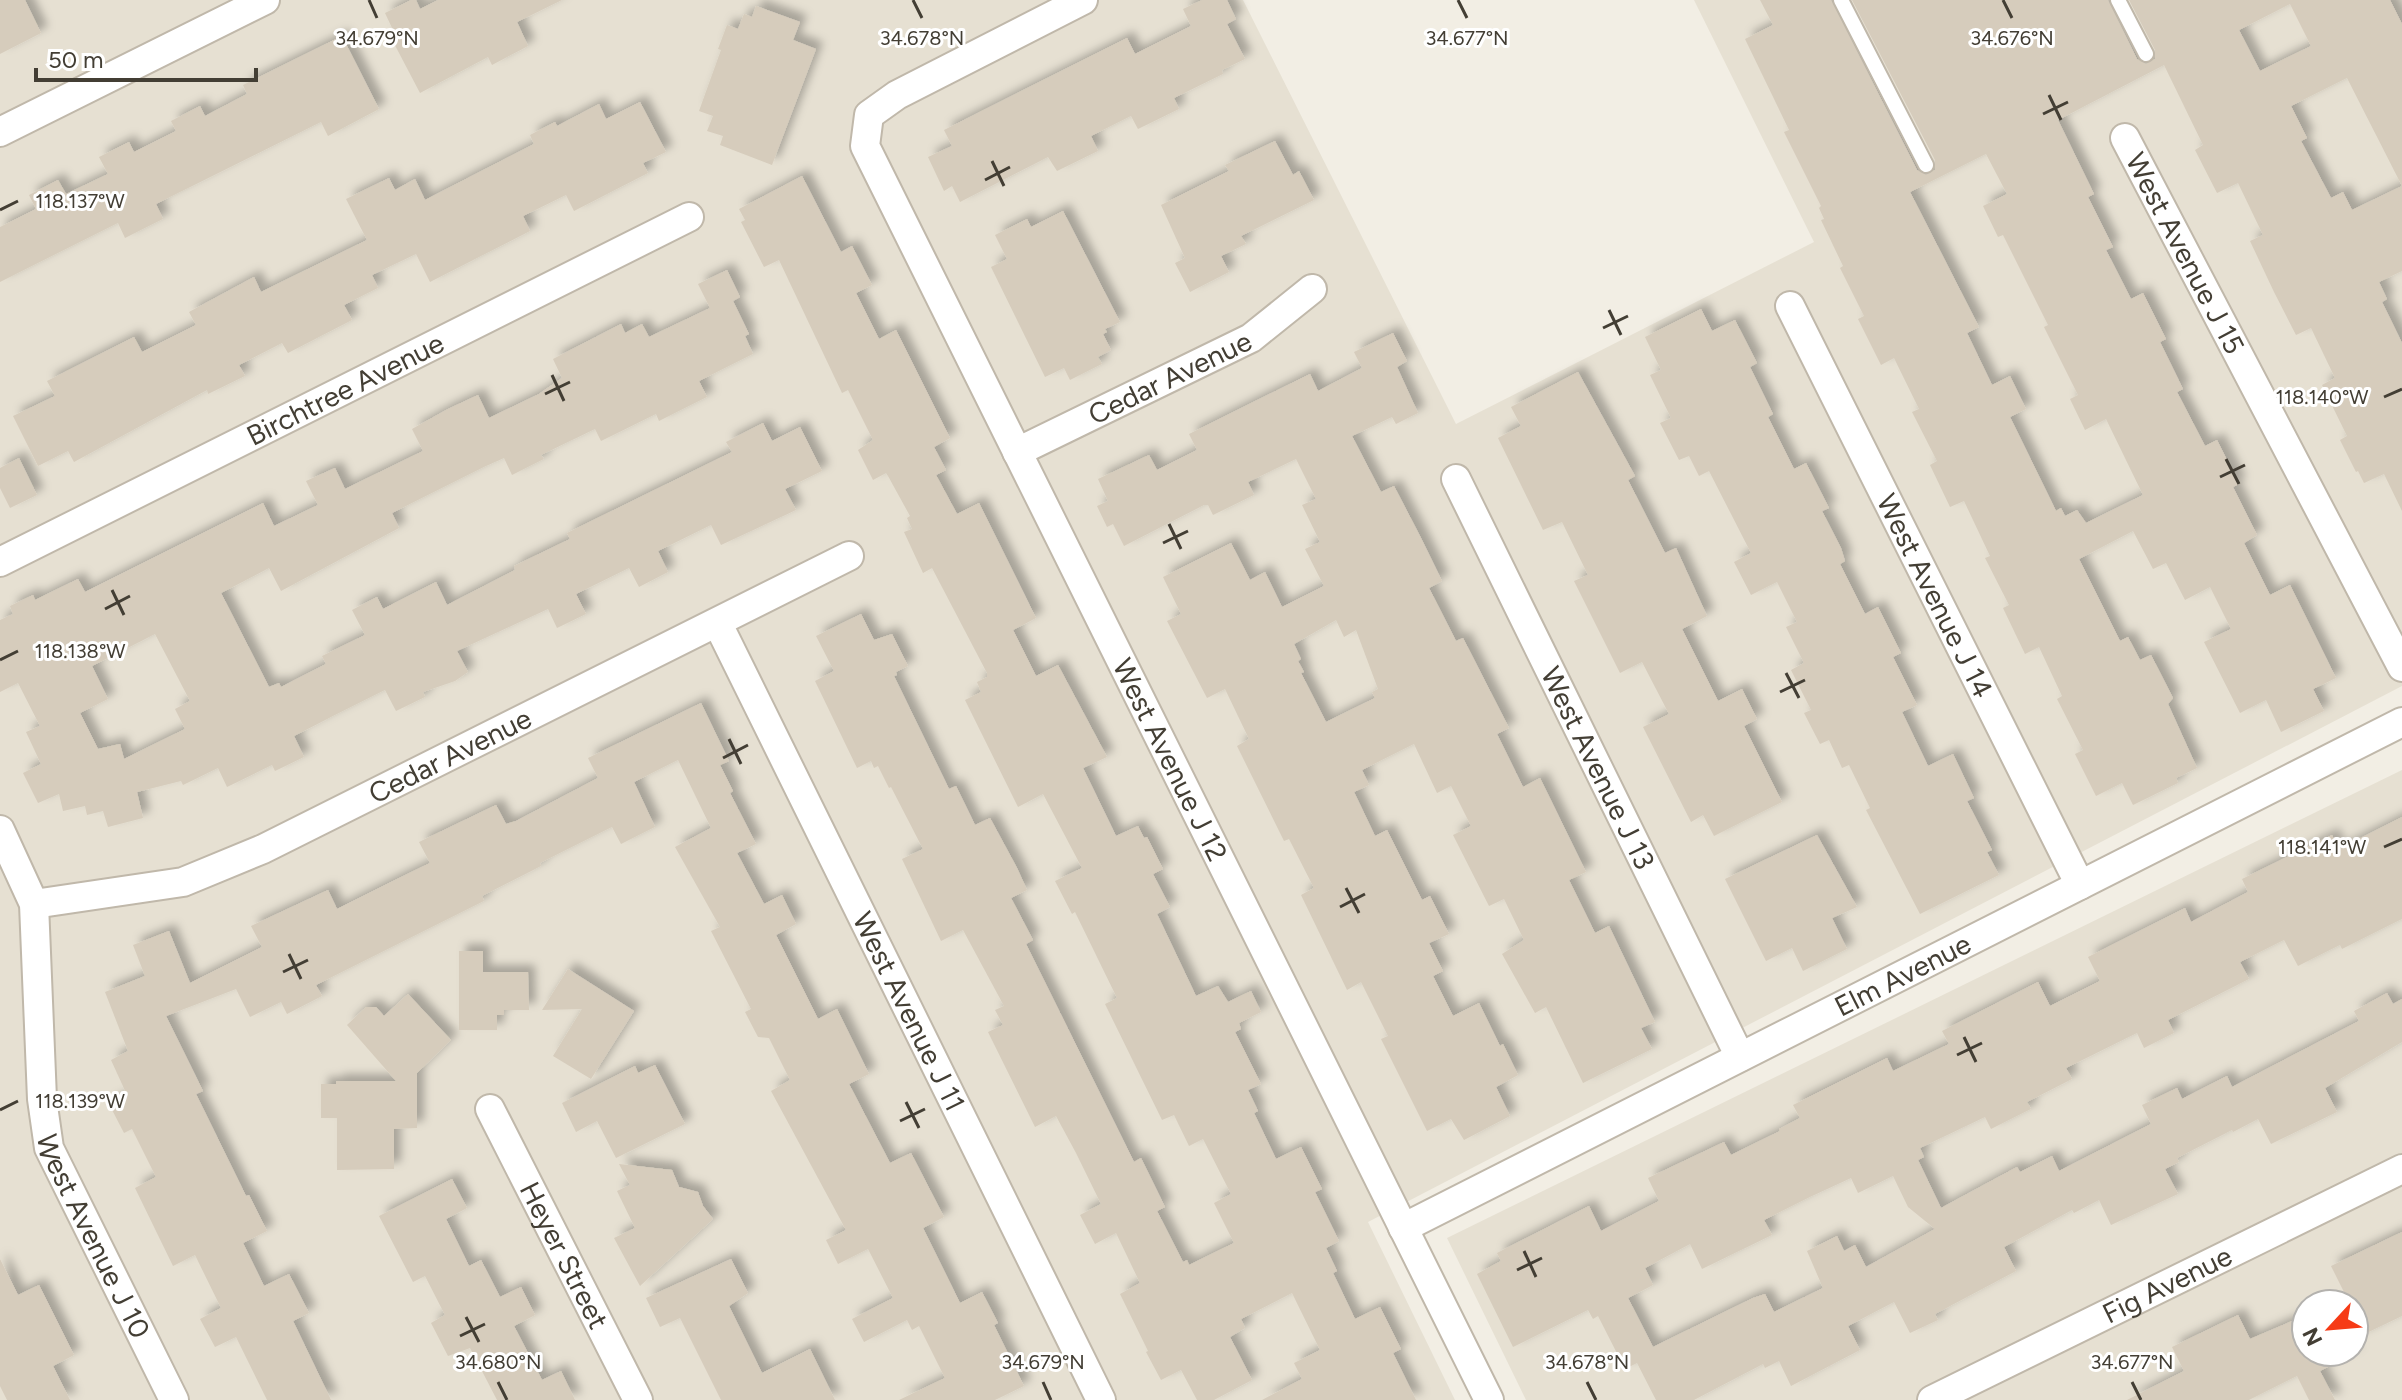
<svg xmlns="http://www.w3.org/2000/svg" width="2402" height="1400" viewBox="0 0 2402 1400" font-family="Figtree,sans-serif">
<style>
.residential{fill:#e6e0d2;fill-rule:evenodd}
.building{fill:#d6ccbc;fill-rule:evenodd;filter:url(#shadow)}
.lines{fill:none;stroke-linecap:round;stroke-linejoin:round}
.service-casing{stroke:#c0b8aa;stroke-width:18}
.minor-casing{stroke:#c0b8aa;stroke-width:32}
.service{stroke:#fff;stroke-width:14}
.minor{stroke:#fff;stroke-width:28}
.ticks{fill:none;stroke:#433e34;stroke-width:3}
.labels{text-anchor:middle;stroke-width:6;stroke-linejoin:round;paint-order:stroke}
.street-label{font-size:28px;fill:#433e34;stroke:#fff}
.ticks-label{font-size:20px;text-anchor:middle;fill:#433e34;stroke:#fff;stroke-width:6;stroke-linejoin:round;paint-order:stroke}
</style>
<defs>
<filter id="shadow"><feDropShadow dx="7" dy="-7" stdDeviation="4" flood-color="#0004"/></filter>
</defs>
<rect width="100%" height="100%" fill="#f2eee4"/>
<g class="residential">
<polygon points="0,0 1243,0 1456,424 1814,242 1694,0 2402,0 2402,686 1368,1222 1455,1400 0,1400"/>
<path d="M2402 770V1400H1526L1447 1238ZM2306 1304H2354V1352H2306Z"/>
</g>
<g class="building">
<polygon points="0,0 25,0 41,33 0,54"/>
<polygon points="411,0 416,0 420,9 438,0 562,0 517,22 528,46 492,65 488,57 420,93 388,32 393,30 385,13"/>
<polygon points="1202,0 1227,0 1236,19 1227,24 1245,59 1222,70 1223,74 1174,98 1179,109 1138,129 1131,116 1091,136 1098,151 1057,171 1048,157 960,202 952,186 944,191 928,157 952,146 944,130 1127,38 1135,54 1191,26 1183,9"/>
<path d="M1760 0H1831L1917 170 1926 175 1935 170V160L1852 0H2108L2137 59 2146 64 2155 59V50L2129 0H2390L2402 24V271L2379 282 2387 299 2382 302 2402 343V511L2384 474 2364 483 2358 471 2356 472 2340 440 2347 436 2322 385 2335 378 2311 328 2296 335 2274 292 2250 241 2263 235 2238 183 2217 193 2195 150 2203 145 2164 65 2058 120 2094 194 2088 197 2113 247 2106 250 2131 299 2143 293 2166 339 2160 342 2183 389 2177 392 2205 446 2217 440 2239 484 2233 487 2257 535 2244 543 2270 595 2290 585 2336 678 2313 689 2324 711 2281 732 2266 700 2240 713 2204 642 2231 629 2210 587 2185 600 2166 563 2153 569 2133 531 2079 559 2120 641 2128 637 2140 660 2151 655 2173 698 2168 704 2197 768 2176 778 2178 783 2133 805 2122 783 2096 796 2075 754 2083 750 2057 699 2062 696 2039 647 2025 654 2003 608 2009 605 1985 558 1990 556 1964 501 1950 507 1930 465 1937 461 1912 412 1919 409 1894 358 1881 365 1858 319 1864 316 1840 268 1843 266 1821 220 1824 219 1819 208 1821 206 1784 132 1789 130 1745 39 1773 25ZM2290 4 2311 46 2260 71 2239 30ZM2347 78 2402 186 2352 210 2343 192 2331 198 2301 141 2307 138 2291 106ZM1986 154 2007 194 1983 206 1998 237 2003 235 2048 325 2044 327 2078 395 2070 399 2085 430 2106 419 2143 495 2086 523 2077 510 2065 516 2061 508 2056 511 2010 417 2026 409 2010 376 1992 385 1967 333 1979 327 1910 192Z"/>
<polygon points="756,6 800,22 793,40 816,49 772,165 720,145 723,136 707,131 713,116 699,111 721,50 718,49 727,25 738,29 744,14 752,17"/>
<polygon points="342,36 379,109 328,136 321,122 156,204 163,219 125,238 118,223 0,282 0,227 36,209 29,195 58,180 66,194 108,174 99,157 129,142 134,152 176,131 171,121 200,106 205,116 247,94 243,85"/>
<polygon points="640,102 666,152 643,163 648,173 574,211 566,195 523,216 530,231 430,282 416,254 372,275 378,288 344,305 352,320 288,353 282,343 239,365 245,376 208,394 207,390 74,462 68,451 38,466 13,416 55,396 47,381 134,337 142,352 196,325 189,312 254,277 261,292 367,240 346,199 389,178 395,190 415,179 425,200 534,144 530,135 555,122 557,126 599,104 606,119"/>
<polygon points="1275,141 1293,175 1299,171 1314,200 1241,236 1246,244 1221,256 1229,272 1190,292 1175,263 1185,258 1161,205 1229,171 1225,165"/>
<polygon points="802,176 841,252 852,246 872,285 856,293 879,339 896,330 950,438 934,447 946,470 936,475 957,514 979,503 1036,618 1013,630 1036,676 1058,665 1107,757 1083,768 1116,836 1138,826 1144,838 1147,837 1163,869 1153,874 1170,907 1157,914 1196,996 1218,986 1228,1002 1251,991 1261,1012 1239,1023 1241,1029 1235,1032 1261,1084 1248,1090 1258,1111 1254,1113 1276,1159 1301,1147 1322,1189 1315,1192 1339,1241 1326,1248 1337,1271 1333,1273 1355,1319 1380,1307 1401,1349 1393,1353 1416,1400 1262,1400 1302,1379 1294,1363 1320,1350 1292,1293 1241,1319 1245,1328 1230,1337 1252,1380 1214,1400 1197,1400 1181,1370 1161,1380 1146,1352 1148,1351 1120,1294 1140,1283 1116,1233 1095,1244 1080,1215 1101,1204 1076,1153 1056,1116 1035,1127 988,1032 1003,1025 995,1010 1004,1006 963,930 941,941 902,859 923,849 891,787 889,788 878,766 874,768 871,761 857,768 815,681 834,671 816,636 861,614 874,640 892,634 908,666 896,672 897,675 894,676 949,789 956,786 975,825 990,818 1017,868 1027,890 1011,898 1033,940 1026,944 1134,1162 1141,1158 1165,1207 1157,1211 1183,1262 1187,1260 1189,1265 1234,1243 1214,1203 1231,1194 1203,1139 1189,1146 1174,1115 1162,1120 1105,1004 1117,998 1075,912 1072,914 1055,881 1082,868 1043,794 1018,807 965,700 981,692 977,682 987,677 987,673 932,568 923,573 904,532 912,529 907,518 910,516 888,476 886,473 873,480 858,450 873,440 848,390 842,393 779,260 764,267 741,222 745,220 739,209"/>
<polygon points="1063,211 1120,322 1105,329 1107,332 1103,334 1111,350 1098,357 1102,364 1070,380 1064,368 1045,377 991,267 1007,259 995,235 1027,219 1031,227"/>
<path d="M727 270 740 297 733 301 749 334 745 336 753 354 699 381 707 397 659 421 656 414 601 441 595 429 541 455 544 459 512 475 504 458 486 466 392 513 399 528 281 591 269 568 221 593 269 687 279 683 281 687 326 664 322 656 365 635 352 610 377 597 383 609 436 582 447 605 515 570 514 566 570 539 567 533 732 452 726 442 763 423 772 441 800 427 822 471 785 489 796 510 721 545 711 525 658 551 668 572 639 587 629 568 576 594 586 614 557 628 548 609 457 651 468 672 455 681 423 692 425 697 396 711 385 690 331 717 294 736 304 757 275 771 272 765 227 787 218 768 183 785 181 781 137 792 143 818 108 827 103 811 87 815 85 806 63 811 59 794 38 803 23 773 41 764 26 732 40 726 18 683 0 692V620L13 614 10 606 33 595 35 600 78 579 85 592 263 503 274 526 318 505 306 481 335 468 345 489 423 451 412 429 448 409 478 395 489 418 539 394 562 378 553 359 621 324 625 333 642 324 649 337 710 308 698 284ZM155 634 190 701 175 709 185 729 124 759 120 744 98 749 80 713 108 699 92 666Z"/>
<polygon points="1701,309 1712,331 1735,320 1757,363 1750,367 1773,414 1768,417 1794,469 1806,463 1829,508 1822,511 1841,548 1845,561 1840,564 1865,614 1878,607 1901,653 1893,657 1917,705 1902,712 1928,766 1953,754 1974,798 1967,801 1992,850 1987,852 1999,875 1920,914 1866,810 1870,808 1849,765 1842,768 1829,740 1820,744 1804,713 1811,710 1791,670 1804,663 1786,627 1797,622 1777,582 1751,595 1734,562 1751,553 1709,471 1699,476 1689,456 1679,460 1660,423 1671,418 1650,375 1661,370 1645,337"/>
<path d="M1393 333 1407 361 1397 367 1418 413 1396 424 1392 417 1352 436 1381 492 1394 486 1421 538 1442 581 1429 588 1456 641 1463 638 1509 728 1497 734 1523 787 1540 778 1586 872 1569 880 1595 933 1609 926 1655 1022 1641 1028 1652 1049 1583 1083 1546 1007 1535 1013 1502 954 1524 940 1504 899 1489 906 1453 835 1471 826 1451 786 1437 793 1414 744 1362 770 1369 785 1354 792 1375 836 1387 830 1422 900 1430 896 1449 934 1429 943 1443 971 1433 976 1453 1016 1479 1003 1500 1046 1503 1044 1518 1075 1496 1087 1510 1116 1464 1140 1451 1119 1427 1131 1381 1039 1388 1036 1361 982 1347 990 1301 895 1314 888 1289 839 1284 841 1237 746 1249 739 1225 689 1207 698 1167 621 1181 614 1163 577 1231 543 1250 580 1265 572 1282 607 1324 586 1305 549 1320 542 1302 505 1316 499 1296 459 1248 482 1254 495 1213 515 1208 505H1204L1124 546 1113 524 1107 527 1097 506 1108 501 1098 479 1149 455 1157 470 1197 450 1189 434 1310 374 1318 391 1362 368 1354 352ZM1336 620 1344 637 1356 630 1378 689 1372 692 1375 698 1326 722 1301 673 1304 672 1298 661 1301 659 1294 644Z"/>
<polygon points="1578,372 1635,476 1628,480 1665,553 1676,548 1707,616 1682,629 1718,701 1742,689 1757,719 1744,726 1782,802 1714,836 1703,815 1691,822 1643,727 1669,714 1642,662 1620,673 1574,581 1588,575 1562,522 1543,530 1498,438 1521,426 1511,407"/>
<polygon points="19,458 37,495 10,508 0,488 0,468"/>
<polygon points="701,703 729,761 720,765 733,791 730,793 756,844 737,853 764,904 782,895 796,924 776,935 818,1019 837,1009 869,1074 849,1084 890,1163 911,1153 944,1217 923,1228 960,1303 982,1292 998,1323 994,1325 1024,1386 995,1400 899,1400 945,1378 919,1326 912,1330 907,1320 864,1342 852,1319 893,1298 868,1249 838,1264 826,1240 846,1230 771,1091 790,1080 769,1038 758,1037 745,1012 751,1009 711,931 720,927 675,847 711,828 678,760 634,782 655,827 621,844 612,827 540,863 541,866 482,896 484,901 316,985 322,996 287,1014 281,1002 250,1017 236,989 166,1016 203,1091 196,1094 246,1196 249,1195 267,1231 243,1243 264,1286 289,1274 309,1313 293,1321 331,1400 267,1400 236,1337 215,1347 200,1319 221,1308 195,1255 173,1266 135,1188 156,1177 132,1129 124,1133 109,1104 127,1095 111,1060 128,1051 105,992 145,976 133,945 169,931 190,983 262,947 251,926 328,890 337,909 393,881 430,863 419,842 496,805 506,824 516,821 598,778 588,758"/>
<path d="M2402 817V919L2342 949 2340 945 2298 966 2284 940 2240 962 2249 979 2168 1020 2174 1033 2144 1048 2137 1033 2066 1068 2072 1079 2027 1102 2031 1109 1991 1129 1985 1117 1920 1148 1924 1157 1918 1160 1941 1208 2017 1167 2020 1172 2052 1156 2059 1171 2151 1124 2142 1105 2177 1088 2182 1099 2227 1076 2232 1087 2359 1021 2354 1011 2387 993 2393 1004 2402 999V1042L2325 1088 2337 1112 2271 1144 2258 1119 2233 1132 2232 1130 2177 1158 2179 1162 2165 1169 2178 1194 2111 1225 2099 1200 2074 1213 2072 1210 2004 1247 2016 1271 1935 1314 1938 1320 1910 1333 1894 1302 1848 1326 1860 1350 1791 1386 1779 1361 1765 1368 1763 1364 1694 1400H1656L1637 1363 1625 1369 1598 1316 1593 1319 1588 1310 1513 1347 1477 1274 1501 1261 1497 1253 1589 1206 1601 1231 1659 1201 1648 1178 1724 1142 1731 1155 1780 1131 1779 1129 1800 1118 1793 1105 1887 1058 1893 1071 1949 1044 1942 1031 2038 982 2050 1006 2100 981 2088 957 2185 908 2191 922 2248 892 2242 879 2332 835 2339 849ZM1893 1176 1908 1207 1935 1229 1866 1267 1855 1245 1844 1251 1837 1236 1807 1251 1823 1288 1774 1312 1765 1294 1753 1298 1653 1347 1628 1298 1653 1285 1645 1268 1690 1244 1702 1269 1772 1235 1764 1220 1812 1196 1851 1178 1858 1193Z"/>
<polygon points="1817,835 1857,907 1832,918 1847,949 1803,971 1792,948 1766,961 1725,879"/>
<polygon points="459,951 483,951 483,972 528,972 529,1010 504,1010 504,1015 497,1015 497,1030 459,1030"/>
<polygon points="568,969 634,1011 591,1079 553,1056 582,1009 542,1010"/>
<polygon points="408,994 451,1040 417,1073 417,1128 394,1129 394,1169 337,1170 337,1118 321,1118 321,1084 336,1084 336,1081 396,1081 347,1025 366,1007 376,1007 384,1016"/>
<polygon points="655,1065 685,1124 616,1158 597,1121 576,1132 562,1103 635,1066 638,1073"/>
<polygon points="619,1164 672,1170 679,1187 698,1192 703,1206 713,1219 640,1286 614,1238 635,1228 617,1191 630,1185"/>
<polygon points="452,1179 467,1208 446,1219 469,1266 481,1260 500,1297 521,1287 535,1315 514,1326 542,1380 561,1371 575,1400 497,1400 470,1348 448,1356 431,1323 445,1315 425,1276 413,1282 379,1216"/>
<polygon points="2402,1232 2402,1316 2354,1339 2354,1304 2350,1304 2331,1266"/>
<polygon points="0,1259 18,1295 39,1285 74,1355 53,1366 70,1400 7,1400 0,1386"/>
<polygon points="731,1259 748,1293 729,1306 762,1373 810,1349 835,1400 721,1400 680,1318 660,1327 646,1298"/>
<polygon points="2238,1315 2250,1339 2299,1318 2306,1332 2306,1352 2357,1352 2320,1371 2335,1400 2309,1400 2297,1376 2249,1400 2127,1400 2184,1371 2172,1347"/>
</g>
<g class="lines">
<g class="service-casing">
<g id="service">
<polyline points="1841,0 1926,165"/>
<polyline points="2118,0 2146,54"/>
</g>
</g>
<g class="minor-casing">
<g id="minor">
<path id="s1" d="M1083 0 897 95 869 115 865 146 1489 1400"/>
<polyline points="0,132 265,0"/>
<path id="s2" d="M2125 138 2402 667"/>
<path id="s3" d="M1790 306 2080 885"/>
<path id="s4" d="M1017 452 1251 338 1312 289"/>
<path id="s5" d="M1456 479 1740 1057"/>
<path id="s6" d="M0 562 689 217"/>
<path id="s7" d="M718 624 1101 1400"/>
<path id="s8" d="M0 830 34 904 42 1099 49 1148 174 1400"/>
<path id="s9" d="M34 904 183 882 263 849 849 556"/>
<path id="s10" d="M490 1109 638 1400"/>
<path id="s11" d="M1403 1228 2402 722"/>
<path id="s12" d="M1932 1400 2402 1169"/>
</g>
</g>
<use href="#service" class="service"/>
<use href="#minor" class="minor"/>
</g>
<path class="ticks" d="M369 0 377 18M913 0 922 18M1458 0 1467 18M2003 0 2012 18M2049 95 2061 120M2043 114 2068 102M992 161 1004 186M985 180 1010 167M0 210 18 201M1609 310 1621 335M1603 328 1628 316M552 375 564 401M545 394 570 382M2384 397 2402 389M2226 459 2239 484M2220 477 2245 465M1169 524 1181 549M1163 543 1188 531M112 590 124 615M105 609 130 596M0 660 18 651M1786 673 1799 698M1780 692 1805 680M729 739 741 764M723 758 748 745M2384 847 2402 839M1346 888 1359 913M1340 907 1365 894M289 954 301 979M283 972 308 960M1964 1037 1976 1062M1957 1055 1982 1043M906 1102 919 1128M0 1110 18 1101M900 1121 925 1109M1524 1251 1536 1277M1517 1270 1542 1258M466 1317 479 1342M460 1336 485 1324M498 1382 507 1400M1043 1382 1051 1400M1587 1382 1596 1400M2132 1382 2141 1400"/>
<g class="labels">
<g class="street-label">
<text dy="10" stroke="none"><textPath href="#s2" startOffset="130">West Avenue J 15</textPath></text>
<text dy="10" stroke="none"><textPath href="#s4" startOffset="170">Cedar Avenue</textPath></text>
<text dy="10" stroke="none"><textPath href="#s6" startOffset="386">Birchtree Avenue</textPath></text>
<text dy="10" stroke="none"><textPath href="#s3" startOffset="324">West Avenue J 14</textPath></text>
<text dy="10" stroke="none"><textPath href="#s9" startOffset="446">Cedar Avenue</textPath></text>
<text dy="10" stroke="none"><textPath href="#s1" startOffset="960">West Avenue J 12</textPath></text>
<text dy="10" stroke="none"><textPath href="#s5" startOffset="322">West Avenue J 13</textPath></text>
<text dy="10" stroke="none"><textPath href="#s11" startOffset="560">Elm Avenue</textPath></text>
<text dy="10" stroke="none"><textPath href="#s7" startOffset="432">West Avenue J 11</textPath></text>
<text dy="10" stroke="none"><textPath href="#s8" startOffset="424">West Avenue J 10</textPath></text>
<text dy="10" stroke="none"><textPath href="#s10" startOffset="164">Heyer Street</textPath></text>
<text dy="10" stroke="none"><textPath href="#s12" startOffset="262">Fig Avenue</textPath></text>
</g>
</g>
<g class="ticks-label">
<text x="377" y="45">34.679°N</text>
<text x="922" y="45">34.678°N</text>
<text x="1467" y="45">34.677°N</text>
<text x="2012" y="45">34.676°N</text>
<text x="80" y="208">118.137°W</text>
<text x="2322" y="404">118.140°W</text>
<text x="80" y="658">118.138°W</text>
<text x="2322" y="854">118.141°W</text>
<text x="80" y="1108">118.139°W</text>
<text x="498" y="1369">34.680°N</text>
<text x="1043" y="1369">34.679°N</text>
<text x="1587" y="1369">34.678°N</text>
<text x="2132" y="1369">34.677°N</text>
</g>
<g transform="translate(2330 1328) rotate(244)"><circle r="38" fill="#ffffff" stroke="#b4b2ae" stroke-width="2"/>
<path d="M0-6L14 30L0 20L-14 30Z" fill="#f63b16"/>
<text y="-12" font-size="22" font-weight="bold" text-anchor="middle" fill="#433e34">N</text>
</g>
<path d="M36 68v12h220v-12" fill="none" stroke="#433e34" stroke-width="4"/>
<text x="48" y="68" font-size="24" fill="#433e34" stroke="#ffffff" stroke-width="6" paint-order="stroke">50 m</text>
</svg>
